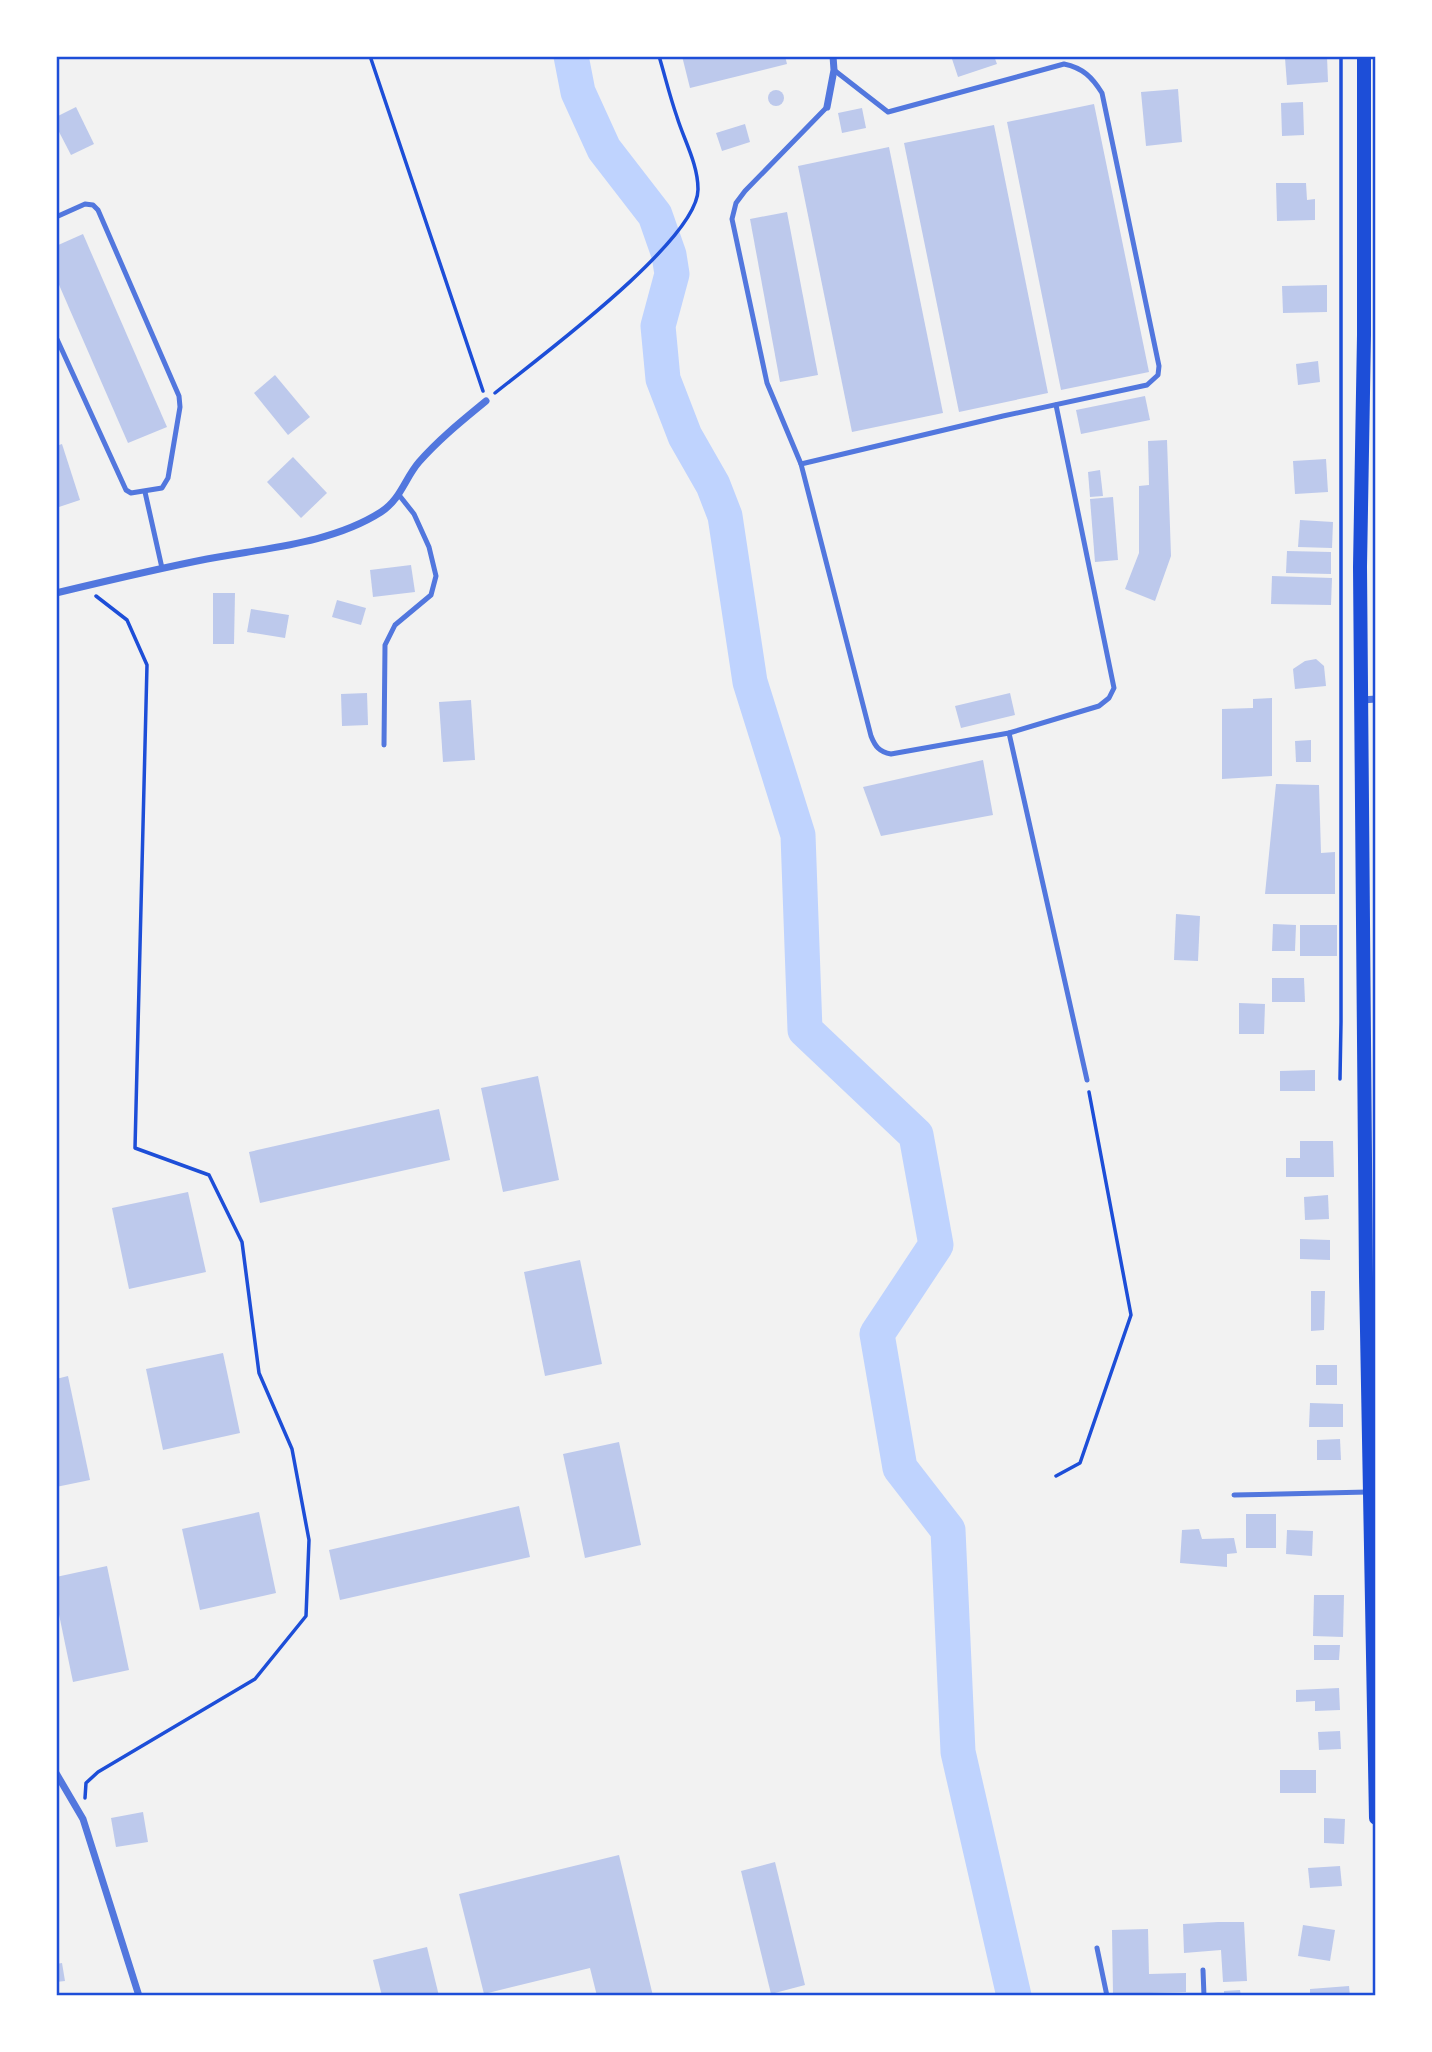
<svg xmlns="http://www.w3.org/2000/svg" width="1432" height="2052" viewBox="0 0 1432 2052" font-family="Ubuntu,sans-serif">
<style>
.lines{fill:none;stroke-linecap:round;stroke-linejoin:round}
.river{stroke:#bfd3fe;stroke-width:35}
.building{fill:#bdc9ec}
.path{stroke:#1d4ed8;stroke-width:3.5}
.service{stroke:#5277de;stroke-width:5}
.minor{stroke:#5277de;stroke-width:7}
.secondary{stroke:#1d4ed8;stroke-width:14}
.neatline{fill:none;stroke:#1d4ed8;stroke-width:2.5}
</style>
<rect width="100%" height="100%" fill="#f2f2f2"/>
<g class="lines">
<polyline class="river" points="571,56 578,92 604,149 655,215 669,255 672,274 658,326 663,379 685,436 713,485 725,516 750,682 798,835 805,1030 916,1135 936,1245 877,1334 900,1468 948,1530 958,1752 1014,1996"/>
</g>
<g class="building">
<polygon points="682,56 785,56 787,64 690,88"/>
<polygon points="951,56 994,56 997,64 958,77"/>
<polygon points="1315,56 1327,56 1328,82 1287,85 1285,58"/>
<polygon points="1178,89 1182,142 1146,146 1141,92"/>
<circle cx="776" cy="98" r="8"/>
<polygon points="1303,102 1304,135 1282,136 1281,103"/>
<polygon points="1094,104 1149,372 1061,390 1007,122"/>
<polygon points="76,107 94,144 71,155 56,126 56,117"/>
<polygon points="862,108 866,128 842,133 838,113"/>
<polygon points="745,124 750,142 722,151 716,133"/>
<polygon points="994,125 1048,393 959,412 904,143"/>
<polygon points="889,147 943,413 852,432 798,166"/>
<polygon points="1276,183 1306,183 1307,200 1315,199 1315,220 1277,221"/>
<polygon points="787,212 818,375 780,382 750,219"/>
<polygon points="83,234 167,427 128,443 56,278 56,246"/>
<polygon points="1327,285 1327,312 1283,313 1282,286"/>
<polygon points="1318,361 1320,382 1298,385 1296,364"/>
<polygon points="275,375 310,417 288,435 254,393"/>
<polygon points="1145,396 1150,420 1081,434 1076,410"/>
<polygon points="1167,440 1171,556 1155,601 1125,589 1139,553 1139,486 1149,485 1148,441"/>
<polygon points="62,444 80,500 56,508 56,446"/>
<polygon points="293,457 327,493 301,518 267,482"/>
<polygon points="1326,459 1328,492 1295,494 1293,461"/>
<polygon points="1100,470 1103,496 1090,497 1088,472"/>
<polygon points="1113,497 1118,560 1095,562 1090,499"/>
<polygon points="1300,520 1333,522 1332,548 1298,547"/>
<polygon points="1287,551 1331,552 1331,574 1286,573"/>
<polygon points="411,565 415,592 373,597 370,570"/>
<polygon points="1272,576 1332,578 1331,605 1271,604"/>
<polygon points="213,593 235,593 234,644 213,644"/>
<polygon points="337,600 366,608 361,625 332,617"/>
<polygon points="251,609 289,615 285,638 247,632"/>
<polygon points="1316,659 1324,666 1326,686 1295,689 1293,669 1305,661"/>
<polygon points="367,693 368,725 342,726 341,694"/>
<polygon points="1010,693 1015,715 961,728 955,706"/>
<polygon points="1272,698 1272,776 1222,779 1222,709 1253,708 1253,699"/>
<polygon points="471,700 475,760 443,762 439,702"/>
<polygon points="1311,740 1311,762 1296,762 1295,741"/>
<polygon points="983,760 993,815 881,836 863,787"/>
<polygon points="1276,784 1319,785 1321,853 1335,852 1335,894 1265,894"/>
<polygon points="1176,914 1200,916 1198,961 1174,960"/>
<polygon points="1273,924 1296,925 1295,951 1272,951"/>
<rect x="1300" y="925" width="37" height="31"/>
<polygon points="1272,978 1304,978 1305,1002 1272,1002"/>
<polygon points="1239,1003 1265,1004 1264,1034 1239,1034"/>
<polygon points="1315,1070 1315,1091 1280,1091 1280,1071"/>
<polygon points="538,1076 559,1180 503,1192 481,1088"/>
<polygon points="439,1109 450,1160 260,1203 249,1152"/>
<polygon points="1300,1141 1333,1141 1334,1177 1286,1177 1286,1158 1300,1158"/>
<polygon points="188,1192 206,1272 129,1289 112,1208"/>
<polygon points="1328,1195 1329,1219 1305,1220 1304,1197"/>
<polygon points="1300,1239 1330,1240 1330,1260 1300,1259"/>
<polygon points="580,1260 602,1364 545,1376 524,1272"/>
<polygon points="1311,1291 1325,1291 1324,1330 1311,1331"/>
<polygon points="223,1353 240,1433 163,1450 146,1369"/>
<rect x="1316" y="1365" width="21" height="20"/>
<polygon points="68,1376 90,1480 56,1487 56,1379"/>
<polygon points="1310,1403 1343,1404 1343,1427 1309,1427"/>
<polygon points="1340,1439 1341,1460 1317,1460 1317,1440"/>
<polygon points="619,1442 641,1545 585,1558 563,1454"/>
<polygon points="519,1506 530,1557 340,1600 329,1550"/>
<polygon points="259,1512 276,1593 200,1610 182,1529"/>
<rect x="1246" y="1514" width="30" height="34"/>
<polygon points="1199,1529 1202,1539 1234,1538 1237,1553 1227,1554 1227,1567 1180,1563 1182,1530"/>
<polygon points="1287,1530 1313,1531 1312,1556 1286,1554"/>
<polygon points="107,1566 129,1670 73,1682 56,1600 56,1577"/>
<polygon points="1314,1595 1344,1595 1343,1637 1313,1636"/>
<polygon points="1314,1645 1340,1645 1339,1660 1314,1660"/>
<polygon points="1339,1688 1340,1710 1315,1711 1315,1701 1296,1702 1296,1690"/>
<polygon points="1340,1731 1341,1749 1319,1750 1318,1732"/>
<rect x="1280" y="1770" width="36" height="23"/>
<polygon points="143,1812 148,1842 116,1847 111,1818"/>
<polygon points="1324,1818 1345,1819 1344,1844 1324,1843"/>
<polygon points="619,1855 653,1996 597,1996 590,1968 484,1994 459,1894"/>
<polygon points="775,1862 805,1985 771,1994 741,1871"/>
<polygon points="1340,1866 1342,1886 1310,1888 1308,1868"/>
<polygon points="1218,1922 1244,1922 1247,1981 1223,1982 1221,1950 1184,1953 1183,1924"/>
<polygon points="1303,1925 1335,1930 1330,1961 1298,1956"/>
<polygon points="1148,1929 1149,1974 1186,1973 1186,1992 1113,1994 1112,1930"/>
<polygon points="427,1947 439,1996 382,1996 373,1960"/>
<polygon points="62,1963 65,1981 56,1982 56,1964"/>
<polygon points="1349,1986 1350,1996 1310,1996 1310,1989"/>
<polygon points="1240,1990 1241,1996 1224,1996 1224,1991"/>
</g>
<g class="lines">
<g class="path">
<polyline points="370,56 483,391"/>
<path d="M495 393C537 359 699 240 698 189 698 164 684 140 677 117 670 97 665 76 659 56"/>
<polyline points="1340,1079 1341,1022 1341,56"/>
<polyline points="1056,1476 1080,1463 1131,1315 1089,1092"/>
<polyline points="85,1798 86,1783 98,1772 255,1679 306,1616 309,1540 292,1449 259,1373 242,1242 209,1175 135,1148 147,665 127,620 96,596"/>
</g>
<g class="service">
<path d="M827 107 745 191 736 203 732 219 767 383 801 464 871 736C875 746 879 752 891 754L1009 733 1099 706 1109 698 1114 688 1056 405"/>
<polyline points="56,217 85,204 93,205 98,210 179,396 180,407 168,478 162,488 131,493 126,490 56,337"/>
<path d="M801 464 1003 416 1147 385 1158 375 1159 366 1102 93C1092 77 1083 68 1064 64L888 112 834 70"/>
<polyline points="145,492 162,568"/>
<polyline points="1009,733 1087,1080"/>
<polyline points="384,745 385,645 395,625 431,595 436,576 429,547 414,514 399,495"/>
<polyline points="1234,1495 1368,1492"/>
<polyline points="1097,1948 1107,1996"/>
<polyline points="1203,1970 1204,1996"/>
</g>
<g class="minor">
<polyline points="827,107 834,70 833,56"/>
<path d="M56 593C106 581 156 569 207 559 264 548 331 544 381 512 401 499 405 478 419 462 439 439 463 420 486 401"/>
<polyline points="1362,700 1376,699"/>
<polyline points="56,1773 83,1819 139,1996"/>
</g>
<polyline class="secondary" points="1364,56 1364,335 1360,567 1366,1277 1376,1818"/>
</g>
<rect width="1432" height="2052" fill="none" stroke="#ffffff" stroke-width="116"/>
<rect x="58" y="58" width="1316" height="1936" class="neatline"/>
</svg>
